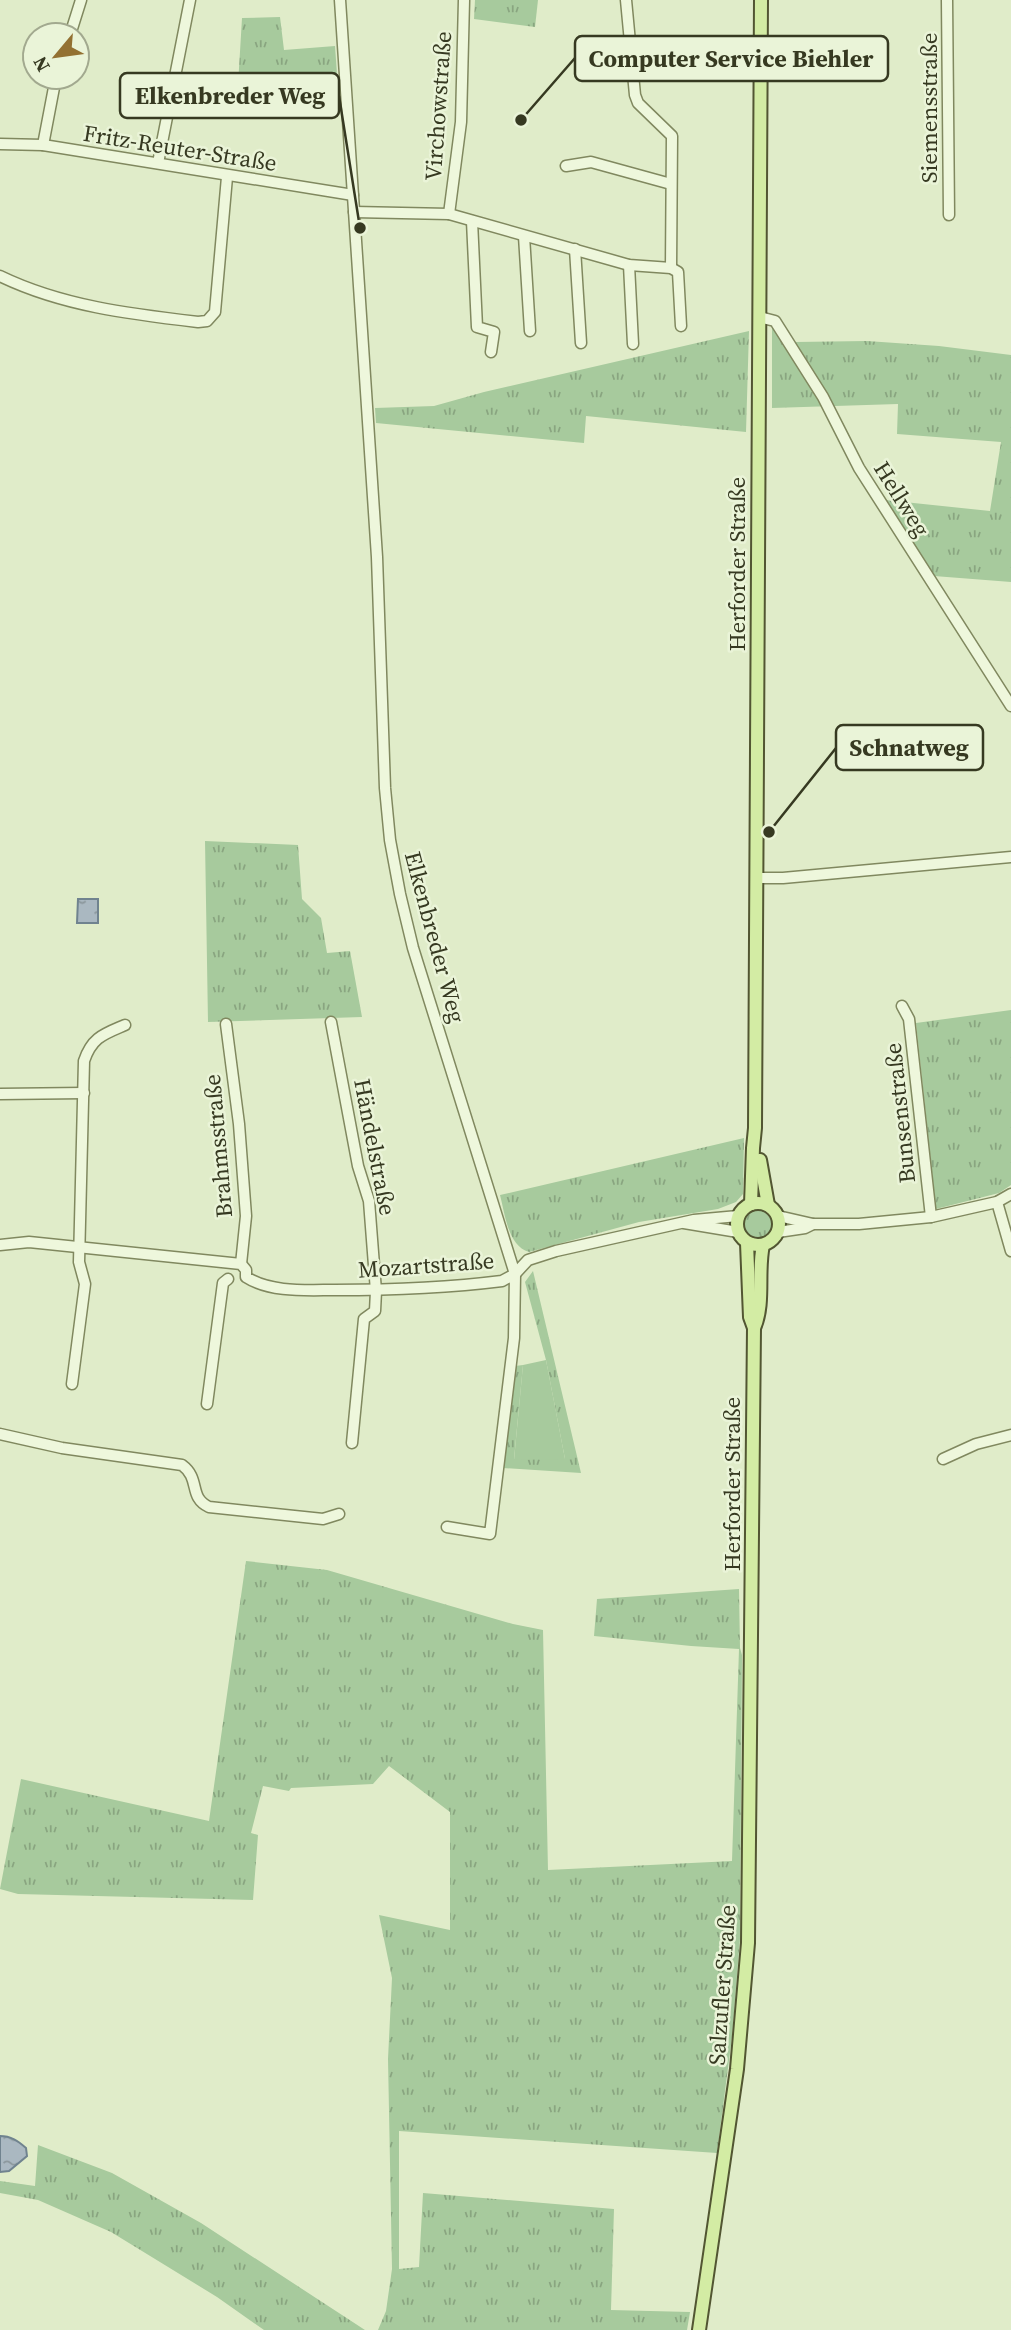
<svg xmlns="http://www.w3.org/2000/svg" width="1011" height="2330" viewBox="0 0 1011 2330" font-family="'Source Serif 4',serif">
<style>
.grass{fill:url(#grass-tufts)}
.green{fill:#a7ca9d}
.water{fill:url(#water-ripples);stroke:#70838f;stroke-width:2}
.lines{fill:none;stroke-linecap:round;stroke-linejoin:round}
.minor-casing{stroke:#80885f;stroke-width:13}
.major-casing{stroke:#525632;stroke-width:16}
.minor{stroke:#eef7dc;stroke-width:10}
.major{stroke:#d3eca4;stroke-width:12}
.labels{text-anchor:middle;stroke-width:5;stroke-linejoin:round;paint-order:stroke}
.street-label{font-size:23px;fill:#363921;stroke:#eaf4d8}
.leader{fill:none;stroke:#363921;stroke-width:2.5}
.callout-dot{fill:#363921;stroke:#eaf4d8;stroke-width:2.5}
.callout{fill:#eaf4d8;stroke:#363921;stroke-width:2.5}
.callout-label{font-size:24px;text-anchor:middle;font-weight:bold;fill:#363921}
</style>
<defs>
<pattern id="grass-tufts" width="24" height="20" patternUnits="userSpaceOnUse" patternTransform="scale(1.75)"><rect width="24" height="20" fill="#a7ca9d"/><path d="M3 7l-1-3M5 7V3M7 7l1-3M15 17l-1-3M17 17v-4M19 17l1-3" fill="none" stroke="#89a580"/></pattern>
<pattern id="water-ripples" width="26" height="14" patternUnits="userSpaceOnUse" patternTransform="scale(1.75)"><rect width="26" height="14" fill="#aab8c1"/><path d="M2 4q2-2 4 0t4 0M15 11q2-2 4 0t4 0" fill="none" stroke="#8b979c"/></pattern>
</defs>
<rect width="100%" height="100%" fill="#e0ecc9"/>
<g class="grass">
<polygon points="475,0 538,0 535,27 474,19"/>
<polygon points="280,17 284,50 335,46 338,88 257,91 238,85 242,18"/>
<polygon points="772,326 795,342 867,341 939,346 1011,355 1011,582 934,576 885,500 990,511 1001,442 897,434 898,404 772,408"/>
<polygon points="749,331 746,432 586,416 584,443 376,423 375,408 434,406 484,392"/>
<polygon points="205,841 298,845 302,899 321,918 327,953 350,951 362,1017 208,1022"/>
<polygon points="1011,1010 1011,1185 999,1193 936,1209 916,1023"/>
<path d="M744 1138 743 1194 736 1202 718 1209 639 1222 529 1252C508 1246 505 1214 500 1195Z"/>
<circle cx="758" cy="1224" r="14"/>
<polygon points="533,1271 581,1473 503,1468 515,1366 523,1365 514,1459 565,1459 546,1360 525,1282"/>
<polygon points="246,1561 327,1570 513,1624 543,1630 548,1870 732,1861 739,1649 691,1646 594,1636 597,1599 739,1589 740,1648 742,1655 740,1939 732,2037 717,2153 399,2131 399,2269 419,2267 423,2193 614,2209 611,2310 690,2312 687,2330 378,2330 386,2311 392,2269 388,2059 392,1978 379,1915 450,1930 450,1812 389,1766 373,1784 291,1788 289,1791 263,1786 251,1833 258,1835 253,1900 18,1894 0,1889 21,1779 209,1821"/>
<polygon points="38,2145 112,2173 201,2223 365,2330 264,2330 217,2297 111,2232 38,2200 0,2193 0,2181 35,2186"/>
</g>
<polygon class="green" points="546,1360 565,1459 514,1460 523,1365"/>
<g class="water">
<polygon points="78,899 98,899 98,923 77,923"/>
<path d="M0 2136C11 2136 18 2141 26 2148L27 2156 9 2171 0 2172Z"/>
</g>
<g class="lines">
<g class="minor-casing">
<g id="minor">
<polyline points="340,0 377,557 385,788 390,840 400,894 413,948 515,1274 514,1338 490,1534 447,1527"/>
<polyline points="626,0 635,95 638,103 672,136 671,268"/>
<polyline points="947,0 949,215"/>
<polyline points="70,35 81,0"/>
<polyline points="0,144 43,145 353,195"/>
<polyline points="43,145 56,77"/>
<polyline points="158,163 190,0"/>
<polyline points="566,166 591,162 671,184"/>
<polyline points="354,212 449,214 629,265 671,268 678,272 681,326"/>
<polyline points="449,214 461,122 464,0"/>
<polyline points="472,221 477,327 494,332 491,352"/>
<polyline points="524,236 530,331"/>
<polyline points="575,249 581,343"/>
<polyline points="629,265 633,344"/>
<path d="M0 276C62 306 130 314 198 322L207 321 215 312 227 177"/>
<polyline points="759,317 775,321 823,397 859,468 1011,706"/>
<polyline points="756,878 783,878 1011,857"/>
<polyline points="902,1006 909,1019 931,1217"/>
<polyline points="331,1022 358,1166 369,1201 376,1291 375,1311 364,1319 352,1443"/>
<polyline points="226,1024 239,1124 246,1216 241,1264"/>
<polyline points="0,1094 84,1093"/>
<polyline points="997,1202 1011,1251"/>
<polyline points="778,1216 813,1224"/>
<polyline points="684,1223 738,1232"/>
<polyline points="778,1232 805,1228 813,1224 859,1224 931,1217 997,1202 1011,1194"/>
<path d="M0 1245 29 1242 241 1264 246 1270V1277C271 1293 307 1290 335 1290 391 1290 446 1288 502 1281L515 1274 528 1260 556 1251 694 1220 738 1216"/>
<path d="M72 1384 85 1284 79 1262 84 1061C92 1037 104 1034 125 1025"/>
<polyline points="207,1404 223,1283 228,1279"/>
<path d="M0 1434 62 1448 182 1465C201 1479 188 1497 209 1507L323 1519 339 1514"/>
<polyline points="943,1459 976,1444 1011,1435"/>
</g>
</g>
<g class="major-casing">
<g id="major">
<polyline points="760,1160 768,1205"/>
<circle cx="758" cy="1224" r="21"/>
<polyline points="751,1204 753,1148 755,1128 761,0"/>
<path d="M754 1328C765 1303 757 1272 763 1245"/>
<polyline points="699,2330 737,2069 748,1943 754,1328 750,1317 747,1243"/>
</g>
</g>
<use href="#minor" class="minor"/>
<use href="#major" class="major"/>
</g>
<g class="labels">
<g class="street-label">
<text transform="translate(438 106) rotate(-86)" y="8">Virchowstraße</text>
<text transform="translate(929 108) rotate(-90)" y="8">Siemensstraße</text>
<text transform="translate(180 148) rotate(9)" y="8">Fritz-Reuter-Straße</text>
<text transform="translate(902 499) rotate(58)" y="8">Hellweg</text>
<text transform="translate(737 564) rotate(-90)" y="8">Herforder Straße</text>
<text transform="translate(435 937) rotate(75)" y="8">Elkenbreder Weg</text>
<text transform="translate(900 1113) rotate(-96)" y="8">Bunsenstraße</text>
<text transform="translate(218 1146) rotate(-95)" y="8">Brahmsstraße</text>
<text transform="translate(375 1147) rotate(79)" y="8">Händelstraße</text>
<text transform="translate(426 1265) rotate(-4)" y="8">Mozartstraße</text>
<text transform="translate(732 1484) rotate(-90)" y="8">Herforder Straße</text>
<text transform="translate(722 1985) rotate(-86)" y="8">Salzufler Straße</text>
</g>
</g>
<path class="leader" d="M521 120L575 58M360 228L339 96M769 832L836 748"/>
<g class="callout-dot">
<circle cx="521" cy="120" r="7"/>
<circle cx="360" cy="228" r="7"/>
<circle cx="769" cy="832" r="7"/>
</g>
<g class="callout">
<rect x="575" y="36" width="313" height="45" rx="7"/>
<rect x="120" y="73" width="219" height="45" rx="7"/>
<rect x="836" y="725" width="147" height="45" rx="7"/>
</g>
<g class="callout-label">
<text x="731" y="67">Computer Service Biehler</text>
<text x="230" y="104">Elkenbreder Weg</text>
<text x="909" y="756">Schnatweg</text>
</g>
<g transform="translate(56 56) rotate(241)"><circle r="33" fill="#eaf4d8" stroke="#a2a98f" stroke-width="2"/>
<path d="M0-5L12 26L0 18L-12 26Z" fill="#937132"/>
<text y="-10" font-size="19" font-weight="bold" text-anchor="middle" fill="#363921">N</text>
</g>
</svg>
